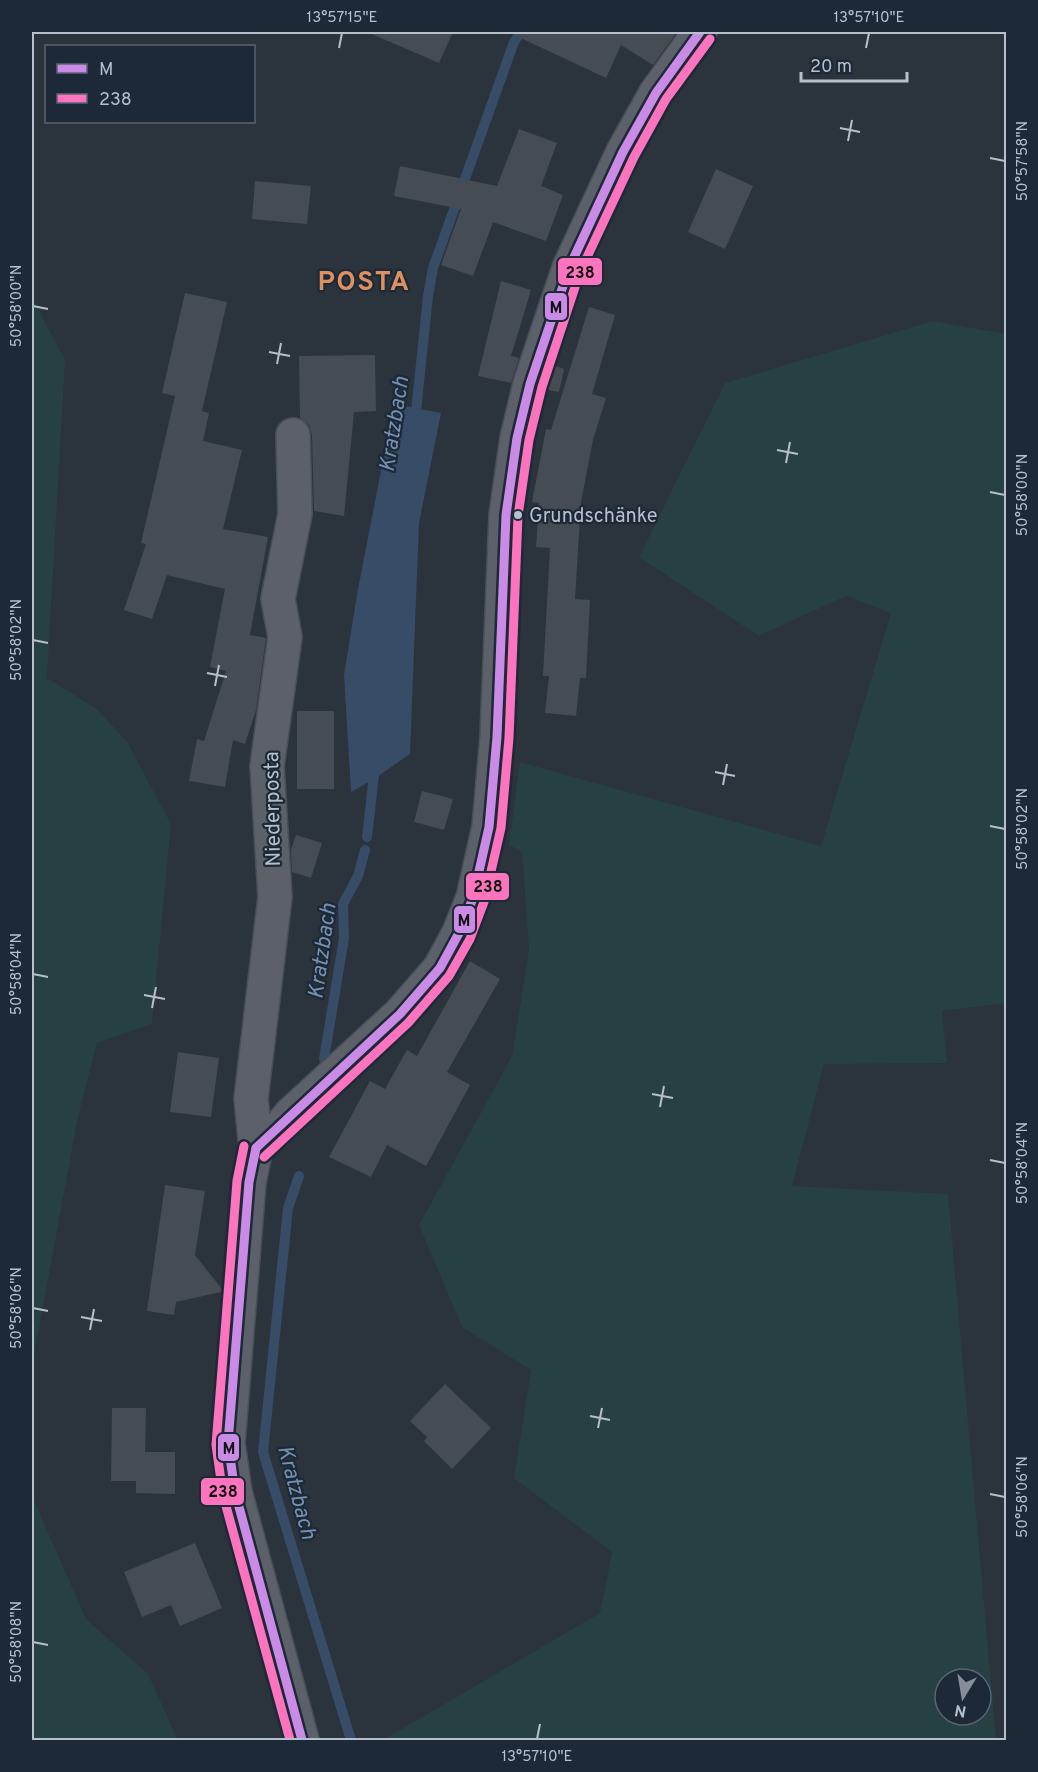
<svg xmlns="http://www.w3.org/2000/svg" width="1038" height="1772" viewBox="0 0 1038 1772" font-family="Overpass,sans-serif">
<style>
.green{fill:#274043;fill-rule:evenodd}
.water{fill:#364c67}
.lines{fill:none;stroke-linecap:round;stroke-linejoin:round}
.stream{stroke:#364c67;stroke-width:10}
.building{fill:#464c54}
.minor-casing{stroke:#4a4f56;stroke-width:36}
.minor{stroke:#5c6169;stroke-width:33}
.bus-1-casing{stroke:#1d2937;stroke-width:14}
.bus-2-casing{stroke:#1d2937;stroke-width:14}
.bus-1{stroke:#ca8be6;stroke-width:9}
.bus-2{stroke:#fc73be;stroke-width:9}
.ticks{fill:none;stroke:#b6bfcc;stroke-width:2}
.bus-dot{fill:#b6bfcc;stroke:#1d2937;stroke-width:2}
.labels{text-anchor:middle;stroke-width:4.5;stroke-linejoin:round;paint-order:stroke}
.bus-label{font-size:20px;fill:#b6bfcc;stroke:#1d2937;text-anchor:start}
.street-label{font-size:21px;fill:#b6bfcc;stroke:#1d2937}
.water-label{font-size:22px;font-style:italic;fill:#7491b1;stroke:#1d2937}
.district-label{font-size:27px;font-weight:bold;letter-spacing:1.5px;fill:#dd9060;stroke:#1d2937}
.line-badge{stroke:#1d2937;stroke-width:2}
.pale-badge-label{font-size:16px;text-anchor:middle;font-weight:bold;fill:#111}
.neatline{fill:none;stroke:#b6bfcc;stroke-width:2}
.ticks-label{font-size:15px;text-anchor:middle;fill:#b6bfcc}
</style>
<rect width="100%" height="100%" fill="#2b333c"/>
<g class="green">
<polygon points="32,298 65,360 47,678 98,710 127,742 171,824 152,1024 97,1043 78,1117 32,1366"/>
<path d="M933 321 1006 334V1003L942 1011 947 1063 824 1064 792 1186 948 1194 996 1740H383L600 1613 612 1552 514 1478 531 1370 462 1327 419 1225 512 1056 529 950 522 852 509 845 520 762 821 846 891 613 846 596 759 636 639 557 725 383ZM945 1679H981V1715H945Z"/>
<polygon points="32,1496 86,1619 148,1674 178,1740 32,1740"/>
</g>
<polygon class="water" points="394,404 441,413 419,523 410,754 374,779 351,792 344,675 358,589"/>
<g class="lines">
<g class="stream">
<polyline points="415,421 428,296 433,268 514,42 521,32"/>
<polyline points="367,837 375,766"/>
<polyline points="324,1059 344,938 343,904 358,876 365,850"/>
<polyline points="299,1176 288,1208 263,1452 351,1740"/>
</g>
</g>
<g class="building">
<polygon points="367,32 453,32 439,63"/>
<polygon points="508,32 677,32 653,65 621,45 606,78"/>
<polygon points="519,129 557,143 541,186 563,195 546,241 493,222 473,276 441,265 461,209 394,196 400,166 497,186"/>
<polygon points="716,169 753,186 725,249 688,232"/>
<polygon points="255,181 311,186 307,224 252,219"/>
<polygon points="501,281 531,290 511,356 519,358 511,383 478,376"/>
<polygon points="185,293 227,302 202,411 209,413 203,441 242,450 223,529 268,537 250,635 266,638 256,710 245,744 233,740 225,787 189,781 197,739 204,741 226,671 210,667 225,589 167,575 152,619 124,610 146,544 141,543 175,396 162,393"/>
<polygon points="589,307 615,315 592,394 606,398 593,440 581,502 575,599 590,600 586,678 580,678 576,716 545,713 549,676 543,676 550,548 536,547 539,503 532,502 546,429 551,430"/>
<polygon points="375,355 376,411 354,412 344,516 314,511 312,435 309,425 300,418 299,356"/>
<polygon points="556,366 564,369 559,392 548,390"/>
<rect x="297" y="711" width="37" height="78"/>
<polygon points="422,791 453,799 444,830 414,822"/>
<polygon points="296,835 322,843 311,878 292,872 291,850"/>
<polygon points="470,961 500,979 447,1072 470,1085 426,1166 387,1145 371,1177 329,1157 370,1081 385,1089 407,1050 417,1056"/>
<polygon points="178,1052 219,1058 211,1117 170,1112"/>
<polygon points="165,1185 205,1191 195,1255 222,1289 221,1292 176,1302 174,1315 147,1311"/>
<polygon points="445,1384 491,1428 452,1469 424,1441 427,1437 410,1421"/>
<polygon points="112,1408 146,1408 145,1452 175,1452 175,1494 136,1493 136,1481 111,1481"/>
<polygon points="195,1543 222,1608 180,1626 171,1605 142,1617 124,1572"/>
</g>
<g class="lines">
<g class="minor-casing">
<g id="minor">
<polyline points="293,435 295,514 278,599 285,637 267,766 275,897 251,1099 256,1148 249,1182 228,1443 235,1492 302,1740"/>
<polyline points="256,1148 282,1125 291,1114 400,1014 440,968 459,933 473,898 489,827 497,737 506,515 517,438 530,384 569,268 623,152 656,93 700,32"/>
</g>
</g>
<use href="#minor" class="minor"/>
<g class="bus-1-casing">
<g id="bus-1">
<polyline points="256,1148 400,1014 440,968 459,933 473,898 489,827 497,737 506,515 517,438 530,384 569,268 623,152 656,93 700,32"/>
<polyline points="256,1148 249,1182 228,1443 235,1492 302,1740"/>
</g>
</g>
<g class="bus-2-casing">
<g id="bus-2">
<polyline points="244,1146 237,1181 216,1445 223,1495 290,1740"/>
<polyline points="264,1157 408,1023 449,976 470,939 484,902 501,828 509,738 518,516 529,440 542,387 580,272 634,157 666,99 710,39"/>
</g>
</g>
<use href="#bus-1" class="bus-1"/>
<use href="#bus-2" class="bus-2"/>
</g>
<path class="ticks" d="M339 48 342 33M866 48 869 33M840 128 860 132M848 141 852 120M990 158 1005 161M33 306 48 309M269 352 290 356M277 364 281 343M777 450 798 454M786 463 790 442M990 492 1005 495M33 640 48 643M207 673 227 677M215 686 219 665M715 772 735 776M723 785 727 764M990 826 1005 829M33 974 48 977M144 995 165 999M152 1008 156 987M652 1094 673 1098M660 1107 664 1086M990 1160 1005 1163M33 1308 48 1311M81 1317 102 1321M90 1330 94 1309M590 1416 610 1420M598 1428 602 1408M990 1494 1005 1497M33 1642 48 1645M537 1739 540 1724"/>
<circle class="bus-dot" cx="518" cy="515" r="5"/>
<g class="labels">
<g class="bus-label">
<text x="529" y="522">Grundschänke</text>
</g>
<g class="street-label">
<text transform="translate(272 809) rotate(-91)" y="7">Niederposta</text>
</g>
<g class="water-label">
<text transform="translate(393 424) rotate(-81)" y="8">Kratzbach</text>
<text transform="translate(321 951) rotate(-82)" y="8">Kratzbach</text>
<text transform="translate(298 1492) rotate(75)" y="8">Kratzbach</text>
</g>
<g class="district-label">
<text x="364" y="290">POSTA</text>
</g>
</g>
<g class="line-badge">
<rect x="557" y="257" width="46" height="29" rx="6" fill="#fc73be"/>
<rect x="544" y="292" width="24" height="29" rx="6" fill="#ca8be6"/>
<rect x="465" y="872" width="45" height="29" rx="6" fill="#fc73be"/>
<rect x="453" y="905" width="23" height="29" rx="6" fill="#ca8be6"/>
<rect x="217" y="1433" width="23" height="29" rx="6" fill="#ca8be6"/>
<rect x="200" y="1477" width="45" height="29" rx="6" fill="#fc73be"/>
</g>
<g class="pale-badge-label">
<text x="580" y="278">238</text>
<text x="556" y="313">M</text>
<text x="488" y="892">238</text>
<text x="464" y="926">M</text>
<text x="229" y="1454">M</text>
<text x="223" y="1497">238</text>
</g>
<rect width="1038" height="1772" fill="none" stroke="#1d2937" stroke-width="66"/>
<rect x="45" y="45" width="210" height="78" fill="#1d2937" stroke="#5a6573" stroke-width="1.5"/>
<rect x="57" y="64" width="30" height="9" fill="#ca8be6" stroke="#5a6573" stroke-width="1.5"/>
<text x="99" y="75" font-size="18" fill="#b6bfcc">M</text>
<rect x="57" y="94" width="30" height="9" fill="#fc73be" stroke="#5a6573" stroke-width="1.5"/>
<text x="99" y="105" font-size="18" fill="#b6bfcc">238</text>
<g transform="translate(963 1697) rotate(191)"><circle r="28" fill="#1d2937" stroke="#5a6573" stroke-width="1.5"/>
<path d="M0-4.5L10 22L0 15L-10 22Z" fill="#858e9a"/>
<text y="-9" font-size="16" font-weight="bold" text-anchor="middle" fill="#b6bfcc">N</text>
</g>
<path d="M801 72v9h106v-9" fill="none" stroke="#b6bfcc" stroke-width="3"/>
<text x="810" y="72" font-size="18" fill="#b6bfcc" stroke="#1d2937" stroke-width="4.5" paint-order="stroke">20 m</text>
<rect x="33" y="33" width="972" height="1706" class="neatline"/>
<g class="ticks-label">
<text x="342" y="22">13°57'15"E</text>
<text x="869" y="22">13°57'10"E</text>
<text transform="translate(1022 161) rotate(-90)" y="5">50°57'58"N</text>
<text transform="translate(16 306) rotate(-90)" y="5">50°58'00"N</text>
<text transform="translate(1022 495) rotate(-90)" y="5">50°58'00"N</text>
<text transform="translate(16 640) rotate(-90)" y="5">50°58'02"N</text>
<text transform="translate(1022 829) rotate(-90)" y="5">50°58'02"N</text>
<text transform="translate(16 974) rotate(-90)" y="5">50°58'04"N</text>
<text transform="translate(1022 1163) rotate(-90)" y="5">50°58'04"N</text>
<text transform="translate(16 1308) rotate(-90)" y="5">50°58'06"N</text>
<text transform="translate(1022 1497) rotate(-90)" y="5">50°58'06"N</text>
<text transform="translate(16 1642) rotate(-90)" y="5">50°58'08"N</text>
<text x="537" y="1761">13°57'10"E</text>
</g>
</svg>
